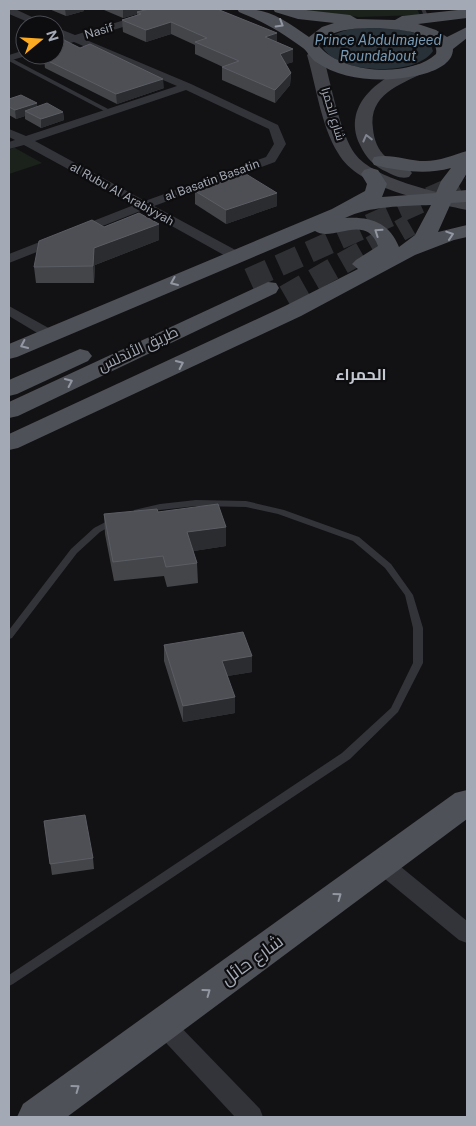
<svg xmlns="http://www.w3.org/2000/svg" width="476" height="1126" viewBox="0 0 476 1126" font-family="'Public Sans',Cairo,sans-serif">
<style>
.green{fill:#1a221b}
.water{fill:#283138}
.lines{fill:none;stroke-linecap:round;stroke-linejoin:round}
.primary-tunnel-far1{stroke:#2f3034;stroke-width:18;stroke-dasharray:18 9;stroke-linecap:butt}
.primary-tunnel{stroke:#2f3034;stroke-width:22;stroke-dasharray:22 11;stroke-linecap:butt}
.lane{fill:#333439;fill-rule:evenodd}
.street{fill:#333439;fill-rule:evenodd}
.secondary{fill:#414349;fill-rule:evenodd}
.primary{fill:#4f5158;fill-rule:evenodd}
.wall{fill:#434549}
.shaded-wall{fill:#2b2c2f}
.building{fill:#4e4f55;stroke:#5b5d64}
.oneway{stroke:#9297a2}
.oneway2{stroke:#81858f}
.labels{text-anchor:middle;stroke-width:4.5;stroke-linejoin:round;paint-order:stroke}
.far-street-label{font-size:12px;fill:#a3a9b5;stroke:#0d0d0f}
.far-water-label{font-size:14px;font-style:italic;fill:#7799b3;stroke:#0d0d0f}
.street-label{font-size:15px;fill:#a3a9b5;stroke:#0d0d0f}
.neighbourhood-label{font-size:16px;font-weight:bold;fill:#c4c8d1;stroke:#0d0d0f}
.near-street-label{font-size:18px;fill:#a3a9b5;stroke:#0d0d0f}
</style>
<rect width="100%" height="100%" fill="#121214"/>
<g class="green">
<polygon points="293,9 417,9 420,15 359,17"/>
<polygon points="15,147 15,148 42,163 9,174 9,150"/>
</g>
<path class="water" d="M380 27C397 29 428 30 433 51 416 77 339 74 323 48 330 27 362 28 380 27Z"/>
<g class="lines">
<polyline class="primary-tunnel-far1" points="442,192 467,181"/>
<g class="primary-tunnel">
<polyline points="249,279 445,191"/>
<polyline points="285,296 410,225"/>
</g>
<g class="lane">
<polygon points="421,9 425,9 429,18 425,18"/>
<polygon points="9,57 112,111 113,112 108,113 9,61"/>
<polygon points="196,500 246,501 284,510 359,537 391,564 413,595 423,628 423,663 398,712 350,759 13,984 9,986 9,975 342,753 391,708 413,663 413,628 405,595 385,568 353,541 278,514 246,507 196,506 160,510 137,515 133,512 134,510 160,504"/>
<polygon points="115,517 118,518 119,520 118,522 100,532 77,553 12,638 9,639 9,630 71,549 94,528"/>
</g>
<g class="street">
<polygon points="9,9 15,9 49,25 35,25 9,14"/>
<path d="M161 9H176L175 11 84 39 191 84 278 125 286 144 275 162 154 206 241 253 243 256 236 260 231 259 143 210 9 263V254L134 205 24 145 9 149V142L15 140 9 137V129L26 136 177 86 74 42 55 47V41L65 38 55 34V27L75 35ZM186 90 269 129 274 144 266 157 145 201 35 141Z"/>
<polygon points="25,50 25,55 29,55 9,61 9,55"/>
<polygon points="9,306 54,331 56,334 54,337 44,337 9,316"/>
<polygon points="382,856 390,858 467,921 467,943 459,940 374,870 371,864 374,858"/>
<polygon points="163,1014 171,1017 260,1109 263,1117 235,1117 155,1031 151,1024 155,1017"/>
</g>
<g class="secondary">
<path d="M315 50 320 52 323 55C330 80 340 134 355 154 373 179 438 192 467 200V210C430 202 358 189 338 153 321 126 316 85 307 55L310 52Z"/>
<path d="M420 64 425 66 428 69 425 72C400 85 368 94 373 129 374 140 378 150 386 157 393 164 406 164 412 173L409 177C401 179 395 176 387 172 375 167 366 158 360 145 340 103 384 73 420 64Z"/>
</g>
<g class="primary">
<path d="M237 9C268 7 284 20 309 37L322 27 334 23 298 19 275 12 273 9H297L350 15 357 19 395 20 402 16 467 9V18L418 24 436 30 447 37 467 27V38L453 49C453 62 439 69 427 73 393 83 346 83 316 62 310 58 308 52 303 48 280 31 266 23 239 12ZM368 28C384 28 441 29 436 54 410 78 342 74 319 46 329 29 351 29 368 28Z"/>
<path d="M467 151V173L456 191 467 190V202L451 203 438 232 467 225V237L454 240 415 255 301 316 18 448 9 450V434L285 306 358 269 352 264 356 260 378 246C366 212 332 243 315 231L17 357 9 359V344L332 209 365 191 367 184 361 174 364 170 371 168 378 170 387 184 382 197 436 193 441 181 451 168C426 175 400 171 374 165L372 161 374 157C390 153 408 161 425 161 440 161 453 155 467 151ZM431 205 415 235 399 247C390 223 370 216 345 218 369 206 404 206 431 205Z"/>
<polygon points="268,282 276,283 279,288 276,293 18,416 9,418 9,402"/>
<polygon points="80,349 88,351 92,356 88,361 17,394 9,396 9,380"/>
<polygon points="467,790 467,819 67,1117 17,1117 23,1104 455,793"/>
</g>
</g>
<g class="wall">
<polygon points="49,9 217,9 277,42 293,49 293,62 286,64 291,73 290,85 275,103 222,80 222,67 223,67 195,54 195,45 171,34 146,42 123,32 122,20 137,15 137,14 123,18 104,10 84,10 84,11 66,16"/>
<polygon points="55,40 164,88 117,104 45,68 44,59 48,57 44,55 55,55"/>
<polygon points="9,99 37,106 63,112 64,120 41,128 25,119 25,116 16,119 9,115"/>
<polygon points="195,191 277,206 226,224 195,204"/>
<polygon points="159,224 159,240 95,265 94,283 36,283 34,267 104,227"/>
<polygon points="158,512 226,527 226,546 193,551 197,563 198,583 167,587 164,576 114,581 105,534 104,514"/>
<polygon points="164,645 252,656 252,672 227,676 235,713 183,722 164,661"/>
<polygon points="44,821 93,858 94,869 52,875"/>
</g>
<g class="shaded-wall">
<polygon points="65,9 84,9 84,11 66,16"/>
<polygon points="123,9 155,9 137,12 137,14 123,18"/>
<polygon points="171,22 171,34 146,42 146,30"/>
<polygon points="277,33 277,45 265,37"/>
<polygon points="293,49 293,62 280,66 280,54"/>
<polygon points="291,73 290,85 275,103 275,90"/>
<polygon points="163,79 164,88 117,104 116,94"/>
<polygon points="37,103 38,112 25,111 25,116 16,119 15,110"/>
<polygon points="63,112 64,120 41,128 41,119"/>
<polygon points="277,193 277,206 226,224 226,210"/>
<polygon points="159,224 159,240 95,265 94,283 93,266 94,248"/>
<polygon points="226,527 226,546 188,552 187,532"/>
<polygon points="252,656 252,672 222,677 222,661"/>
<polygon points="235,697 235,713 183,722 183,706"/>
</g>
<g class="building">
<polygon points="149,9 217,9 277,33 265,37 293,49 280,54 291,73 275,90 222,67 239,61 195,42 207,38 171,22 146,30 122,20 141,14 137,12"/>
<polygon points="60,38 80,48 90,44 163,79 116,94 44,59 59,54 55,52 55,40"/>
<polygon points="21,95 37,103 15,110 9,107 9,99"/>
<polygon points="47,103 63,112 41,119 25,111"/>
<polygon points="246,174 277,193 226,210 195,191"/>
<polygon points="139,213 159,224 94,248 93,266 34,267 39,241 92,220 104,227"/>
<polygon points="218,504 226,527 187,532 197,563 166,567 163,556 113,562 104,514 157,509 158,512"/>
<polygon points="243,632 252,656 222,661 235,697 183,706 164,645"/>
<polygon points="85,815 93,858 50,864 44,821"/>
</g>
<defs><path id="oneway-chevron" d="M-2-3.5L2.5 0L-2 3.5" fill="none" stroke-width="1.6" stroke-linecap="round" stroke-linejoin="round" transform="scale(1.25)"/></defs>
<g class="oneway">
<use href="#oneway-chevron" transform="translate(280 24) rotate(31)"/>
<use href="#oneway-chevron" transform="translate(378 232) rotate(-146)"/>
<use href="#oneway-chevron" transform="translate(450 235) rotate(-18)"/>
<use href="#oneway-chevron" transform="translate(174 282) rotate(157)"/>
<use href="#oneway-chevron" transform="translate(24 345) rotate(155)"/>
<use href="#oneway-chevron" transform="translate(180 364) rotate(-25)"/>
<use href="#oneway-chevron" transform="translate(69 382) rotate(-25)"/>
<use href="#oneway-chevron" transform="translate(338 896) rotate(-36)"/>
<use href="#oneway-chevron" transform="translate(207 992) rotate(-36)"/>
<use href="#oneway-chevron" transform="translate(76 1088) rotate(-36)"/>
</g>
<use class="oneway2" href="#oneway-chevron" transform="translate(367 138) rotate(-104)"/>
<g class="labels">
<g class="far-street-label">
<text transform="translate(99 31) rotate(-17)" y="4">Nasif</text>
<text transform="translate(333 114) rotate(73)" y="4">شارع الحمرا</text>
<text transform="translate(212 180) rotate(-20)" y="4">al Basatin Basatin</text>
<text transform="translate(122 194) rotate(29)" y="4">al Rubu Al Arabiyyah</text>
</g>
<g class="far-water-label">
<text x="378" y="45">Prince Abdulmajeed<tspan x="378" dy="16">Roundabout</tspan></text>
</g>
<g class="street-label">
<text transform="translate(138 349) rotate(-25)" y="5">طريق الأندلس</text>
</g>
<g class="neighbourhood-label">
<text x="361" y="380">الحمراء</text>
</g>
<g class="near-street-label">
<text transform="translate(252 960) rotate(-36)" y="6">شارع حائل</text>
</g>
</g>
<rect width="476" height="1126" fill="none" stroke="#a3a9b5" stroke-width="20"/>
<g transform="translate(40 40) rotate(72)"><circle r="24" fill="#0d0d0f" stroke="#494b51"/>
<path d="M0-4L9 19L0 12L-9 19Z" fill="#fbaa22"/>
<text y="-8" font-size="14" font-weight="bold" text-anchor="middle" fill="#a3a9b5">N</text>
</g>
</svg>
